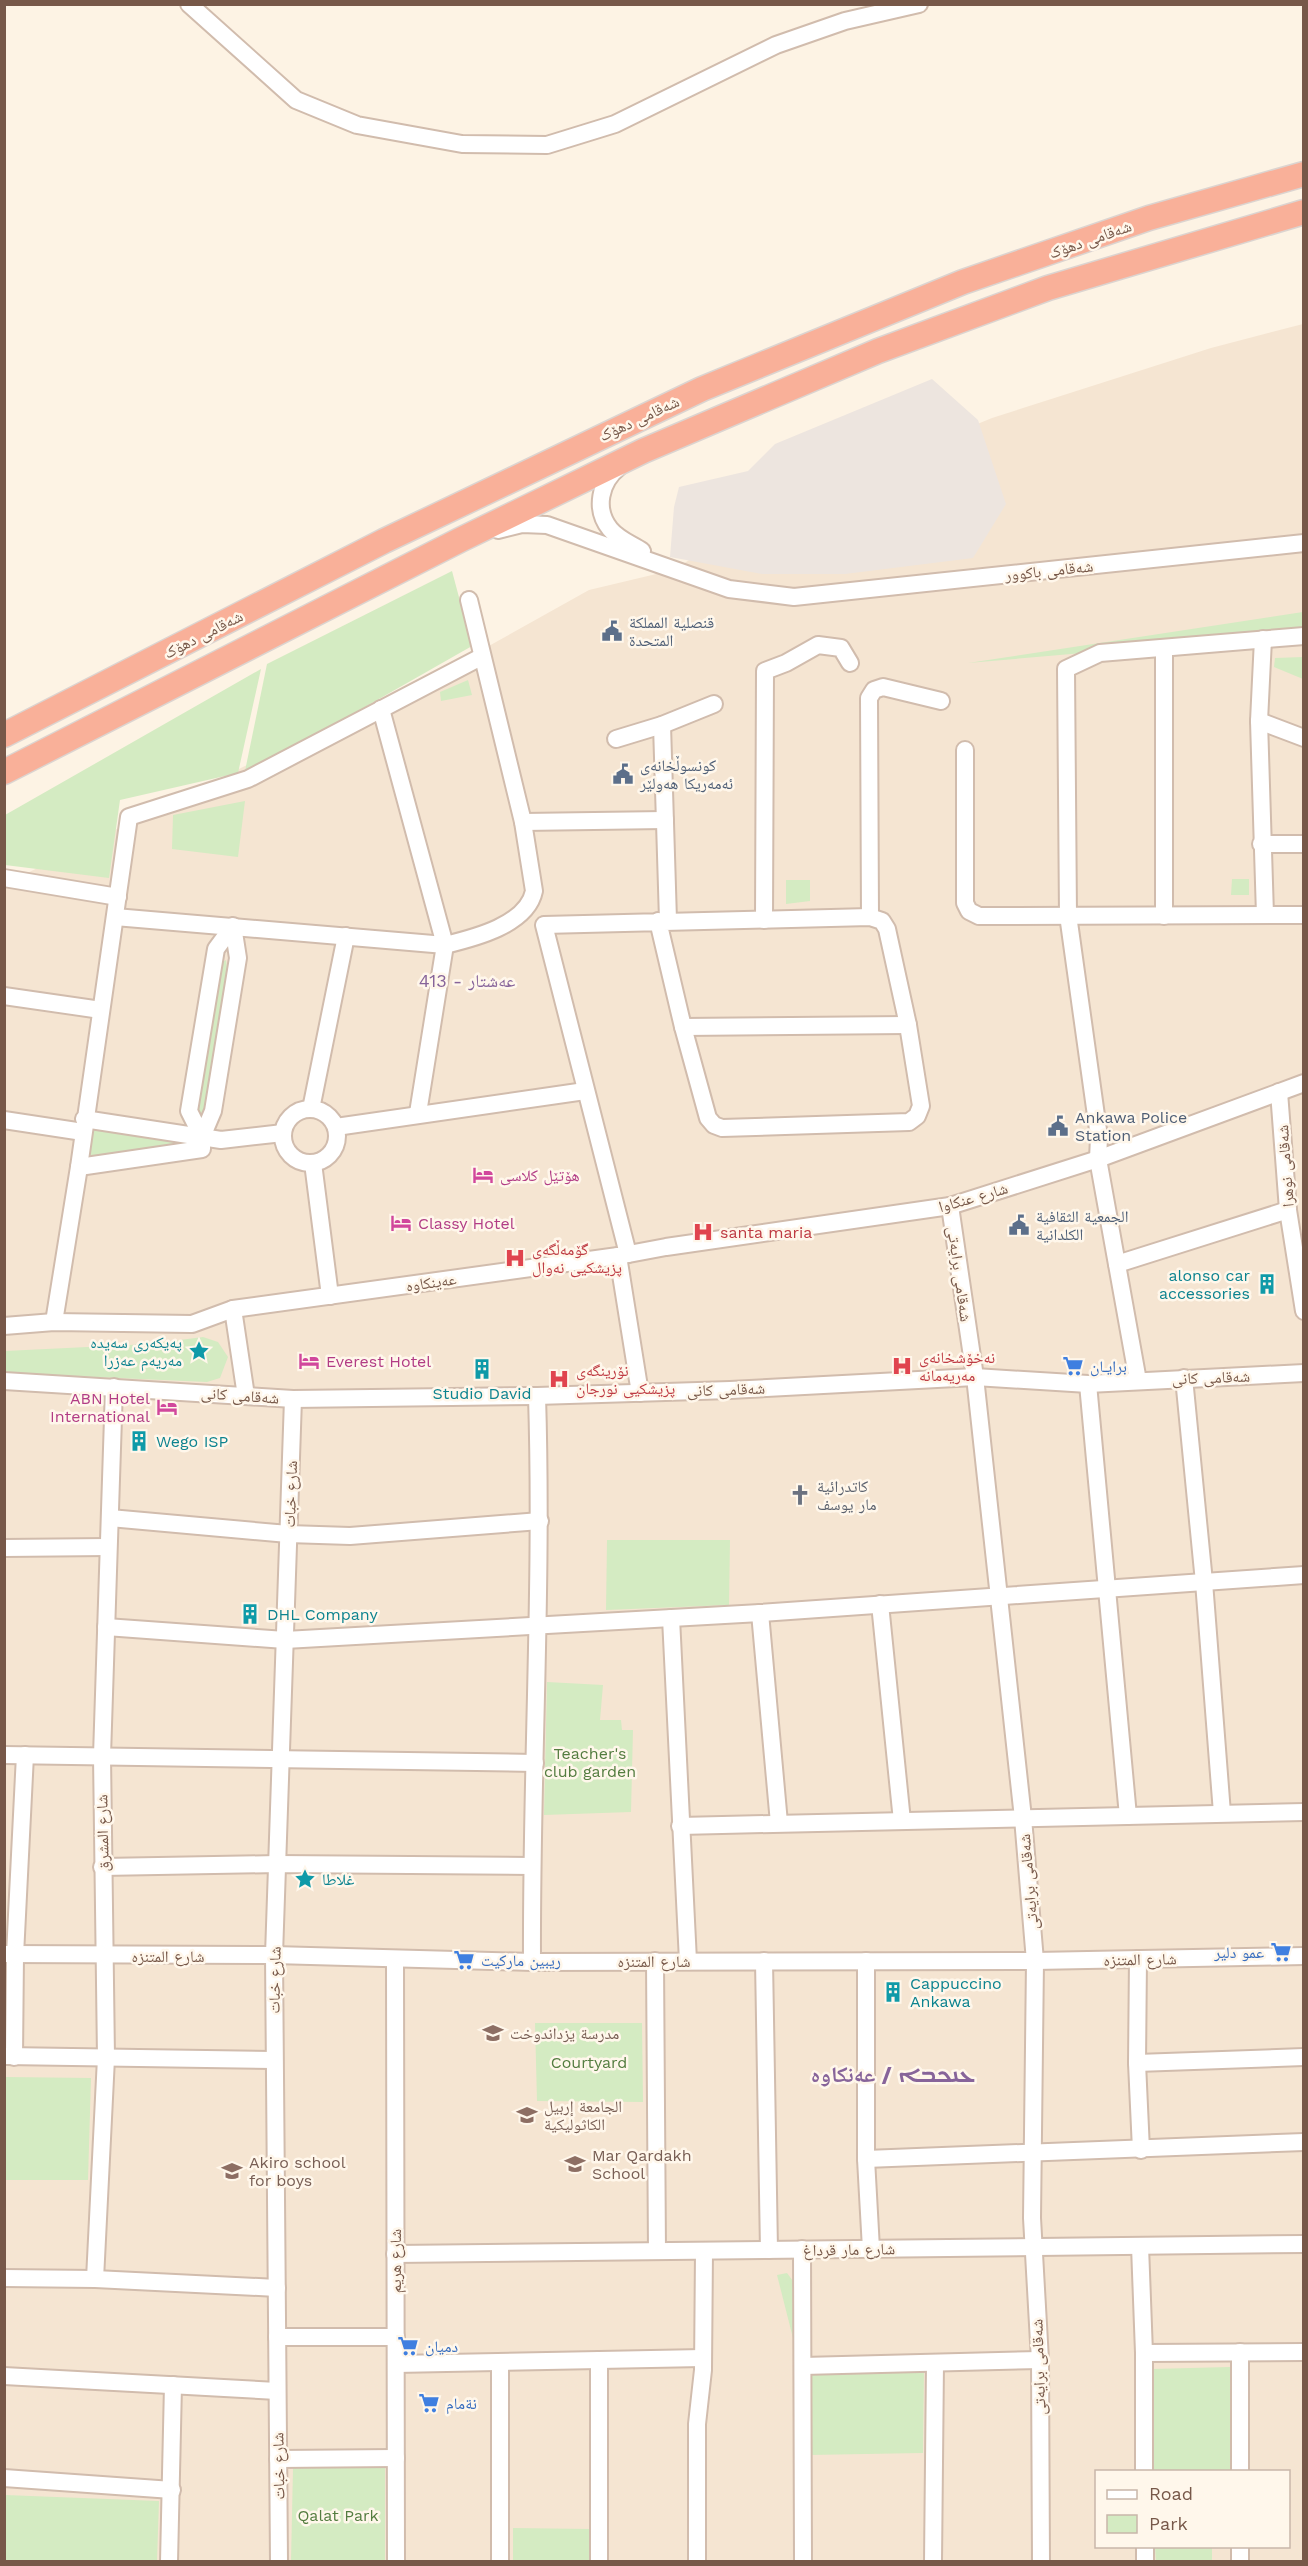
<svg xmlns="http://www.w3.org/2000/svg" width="1308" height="2566" viewBox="0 0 1308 2566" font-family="'Work Sans','Noto Naskh Arabic','Noto Sans Syriac',sans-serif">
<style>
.residential{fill:#f5e5d2;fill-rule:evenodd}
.industrial{fill:#ede5df}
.green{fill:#d4ebc2}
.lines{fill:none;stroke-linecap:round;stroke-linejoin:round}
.minor-casing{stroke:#d1bcad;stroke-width:20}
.highway-casing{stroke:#dcd4d0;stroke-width:27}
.minor{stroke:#fff;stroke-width:16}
.highway{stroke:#f9b099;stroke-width:24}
.labels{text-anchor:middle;stroke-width:5;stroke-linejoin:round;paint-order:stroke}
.street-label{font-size:16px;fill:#775849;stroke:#fff7eb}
.service-label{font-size:16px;fill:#4e5e75;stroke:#fff7eb;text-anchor:start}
.hotel-label{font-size:16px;fill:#b23c85;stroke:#fff7eb;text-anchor:start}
.health-label{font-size:16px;fill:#be3a42;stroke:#fff7eb;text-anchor:start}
.culture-label{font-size:16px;fill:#0d838f;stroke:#fff7eb;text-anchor:start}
.shop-label{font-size:16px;fill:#366cbe;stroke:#fff7eb;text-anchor:start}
.worship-label{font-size:16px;fill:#5b616d;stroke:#fff7eb;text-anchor:start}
.park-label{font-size:16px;fill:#547d40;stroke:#fff7eb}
.education-label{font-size:16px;fill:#785e54;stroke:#fff7eb;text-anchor:start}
.neighbourhood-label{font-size:18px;fill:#87649a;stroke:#fff7eb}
.district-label{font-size:22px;font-weight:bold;fill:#87649a;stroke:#fff7eb}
</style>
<rect width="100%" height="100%" fill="#fdf3e4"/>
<path class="residential" d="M1303 324V2561L5 2562V884L487 647 589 590 673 570 776 507 992 418 1211 348ZM1096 2472H1288V2546H1096Z"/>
<polygon class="industrial" points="932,379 978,420 1006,504 973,558 845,574 762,574 670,557 674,507 679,487 748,471 775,444"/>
<g class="green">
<polygon points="452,571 472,646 307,740 245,771 267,664"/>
<polygon points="1303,612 1303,634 968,663"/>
<polygon points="1303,657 1303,679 1274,667 1275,658"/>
<polygon points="261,669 238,773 120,800 109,878 5,865 5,815"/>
<polygon points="468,680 472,695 441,701 440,692"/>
<polygon points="245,801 238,857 172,849 173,815"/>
<polygon points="1232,879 1249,879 1249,895 1231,895"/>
<polygon points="786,880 810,880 810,901 786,904"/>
<polygon points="226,960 227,969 204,1113 201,1118 198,1107 221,963"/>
<polygon points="89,1123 199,1146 84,1162"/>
<polygon points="203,1337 218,1342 228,1357 220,1378 207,1382 5,1373 5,1351 149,1344"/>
<polygon points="607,1540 730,1540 729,1605 606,1610"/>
<polygon points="547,1682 603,1685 600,1720 621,1720 622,1730 633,1730 631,1812 544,1815"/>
<polygon points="535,2023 642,2023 643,2102 537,2101"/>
<polygon points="5,2077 91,2078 88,2180 5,2180"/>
<polygon points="787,2273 796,2285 811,2293 807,2338 794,2342 777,2275"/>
<polygon points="1230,2367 1232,2471 1153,2471 1151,2369"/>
<polygon points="924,2370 923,2453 809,2455 806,2371"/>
<polygon points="293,2468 385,2468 385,2561 291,2561"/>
<polygon points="5,2495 159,2501 157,2561 5,2561"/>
<polygon points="513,2528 592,2529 592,2561 513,2561"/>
<polygon points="1155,2547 1212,2547 1212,2561 1156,2561"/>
</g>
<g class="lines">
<g class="minor-casing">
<g id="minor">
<polyline points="189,4 296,100 357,125 462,144 547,145 615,124 776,45 845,21 919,4"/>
<path d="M619 467C600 482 594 509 610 529 618 539 631 544 642 551"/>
<polyline points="498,530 522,524 547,525 729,589 794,597 1304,543"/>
<polyline points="1263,639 1259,721 1265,915"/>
<polyline points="1164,648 1164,916"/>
<polyline points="381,709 445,945 418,1113"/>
<polyline points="1259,721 1304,738"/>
<polyline points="662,725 668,920"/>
<polyline points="616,739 662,725 714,704"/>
<polyline points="965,750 965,903 969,911 979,916 1304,915"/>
<polyline points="523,822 665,820"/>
<polyline points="1261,844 1304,844"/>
<polyline points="4,878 118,897"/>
<path d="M115 917 445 945C474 938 527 925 534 891L523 822 469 600"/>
<polyline points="870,917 869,698 874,690 883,687 941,701"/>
<polyline points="764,920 765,671 786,663 818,645 841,648 850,663"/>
<polygon points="233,926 238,958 213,1111 202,1137 189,1111 216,949"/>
<polyline points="4,996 101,1010"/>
<polyline points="683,1027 908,1025"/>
<polyline points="1279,1092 1288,1210 1304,1311"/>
<circle cx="310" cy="1136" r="27"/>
<polyline points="311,1109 346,936"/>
<polyline points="84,1119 221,1140 283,1133"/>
<polyline points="4,1120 83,1132"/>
<polyline points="336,1127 585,1091"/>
<polyline points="313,1163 330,1296"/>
<polyline points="79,1167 202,1149 202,1137"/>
<polyline points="950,1206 975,1377 1023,1818 1035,1961 1032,2218 1040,2360 1041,2562"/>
<polyline points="628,1254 544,925 870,917 882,921 887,929 908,1025 921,1106 917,1116 909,1122 722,1128 714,1125 708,1118 683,1027 658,921"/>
<polyline points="618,1256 640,1393"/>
<polyline points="1117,1264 1288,1210"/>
<polyline points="233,1309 246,1396"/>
<polyline points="54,1322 79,1167 129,817 248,779 481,657"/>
<polyline points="4,1326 54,1322 192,1324 233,1309 618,1256 666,1247 950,1206 1098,1159 1304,1083"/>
<polyline points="1184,1378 1204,1582 1222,1813"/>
<polyline points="4,1381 293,1399 537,1396 730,1390 975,1377 1088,1384 1304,1373"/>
<polyline points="1138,1381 1098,1159 1099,1137 1068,915 1066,669 1100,653 1304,636"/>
<polyline points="1088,1384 1128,1816"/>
<polyline points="110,1518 288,1534 350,1536 540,1521"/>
<polyline points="4,1548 108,1547"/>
<polyline points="880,1604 902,1821"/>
<polyline points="760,1613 779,1823"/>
<polyline points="671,1618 688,1961"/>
<polyline points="106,1627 285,1640 760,1613 1304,1575"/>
<polyline points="4,1755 535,1763"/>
<polyline points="680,1826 1304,1812"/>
<polyline points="102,1867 277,1864 531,1866"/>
<polyline points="4,1954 274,1955 532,1962 1035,1961 1304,1956"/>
<polyline points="1138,1959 1137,2063 1141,2150"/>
<polyline points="395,1960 396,2562"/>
<polyline points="655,1961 657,2251"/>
<polyline points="764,1961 769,2250"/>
<polyline points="866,1961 866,2159 871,2249"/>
<path d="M532 1962C531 1773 543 1585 537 1396"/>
<polyline points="5,2056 273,2060"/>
<polyline points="14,2057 15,1955 25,1755"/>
<polyline points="1137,2063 1304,2057"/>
<polyline points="866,2159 1304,2142"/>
<polyline points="1140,2246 1144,2353 1144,2472"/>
<polyline points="802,2249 803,2562"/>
<polyline points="395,2254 1304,2244"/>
<polyline points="4,2278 95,2279 277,2288"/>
<polyline points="95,2279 106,2058 102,1756 114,1387"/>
<polyline points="277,2337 396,2337"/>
<polyline points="1240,2352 1240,2472"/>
<polyline points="1144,2353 1304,2352"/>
<polyline points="500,2362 500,2562"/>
<polyline points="396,2364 703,2358"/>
<polyline points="803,2366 1040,2360"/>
<polyline points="4,2376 277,2391"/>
<polyline points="278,2459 396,2458"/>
<polyline points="4,2478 172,2490"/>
<polyline points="1145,2546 1145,2562"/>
<polyline points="1240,2546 1240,2562"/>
<polyline points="169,2562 173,2385"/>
<polyline points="279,2562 274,1955 293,1399"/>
<polyline points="599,2562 599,2360"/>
<polyline points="697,2562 697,2424 703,2370 704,2251"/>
<polyline points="933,2562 935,2363"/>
</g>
</g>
<g class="highway-casing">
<g id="highway">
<polyline points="4,735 384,541 702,389 963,282 1149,218 1304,174"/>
<polyline points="4,772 460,540 643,451 878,351 1048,288 1304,212"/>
</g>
</g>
<use href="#minor" class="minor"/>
<use href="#highway" class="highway"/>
</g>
<defs>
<g id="civic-bare" transform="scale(1.62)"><path d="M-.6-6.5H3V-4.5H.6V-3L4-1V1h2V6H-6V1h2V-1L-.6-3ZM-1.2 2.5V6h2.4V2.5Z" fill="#5c6f8a" stroke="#fff7eb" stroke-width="2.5" paint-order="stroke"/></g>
<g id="hotel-bare" transform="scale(1.62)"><path d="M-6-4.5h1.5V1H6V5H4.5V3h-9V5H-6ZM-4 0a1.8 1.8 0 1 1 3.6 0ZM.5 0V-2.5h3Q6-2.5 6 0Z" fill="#d1479c" stroke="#fff7eb" stroke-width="2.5" paint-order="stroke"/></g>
<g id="hospital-bare" transform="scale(1.62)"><path d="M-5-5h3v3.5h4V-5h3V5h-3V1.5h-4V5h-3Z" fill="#e0444e" stroke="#fff7eb" stroke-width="2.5" paint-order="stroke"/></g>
<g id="building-bare" transform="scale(1.62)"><path d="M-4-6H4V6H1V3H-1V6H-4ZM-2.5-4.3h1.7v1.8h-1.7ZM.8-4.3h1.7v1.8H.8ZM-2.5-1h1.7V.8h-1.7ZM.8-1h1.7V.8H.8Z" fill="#0f9aa8" stroke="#fff7eb" stroke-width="2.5" paint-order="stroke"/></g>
<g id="sight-bare" transform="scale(1.62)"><path d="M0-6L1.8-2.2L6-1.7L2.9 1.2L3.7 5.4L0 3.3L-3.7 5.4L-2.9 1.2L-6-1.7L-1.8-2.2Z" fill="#0f9aa8" stroke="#fff7eb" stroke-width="2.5" paint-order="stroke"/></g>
<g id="supermarket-bare" transform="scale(1.62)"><path d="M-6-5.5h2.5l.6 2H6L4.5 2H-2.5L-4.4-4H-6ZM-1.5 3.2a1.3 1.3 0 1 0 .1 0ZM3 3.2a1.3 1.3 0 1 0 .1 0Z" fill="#3f7fe0" stroke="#fff7eb" stroke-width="2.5" paint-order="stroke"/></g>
<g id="church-bare" transform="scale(1.62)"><path d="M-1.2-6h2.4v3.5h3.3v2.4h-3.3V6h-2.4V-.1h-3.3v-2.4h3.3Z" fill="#6b7280" stroke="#fff7eb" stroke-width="2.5" paint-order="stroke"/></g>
<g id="school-bare" transform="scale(1.62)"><path d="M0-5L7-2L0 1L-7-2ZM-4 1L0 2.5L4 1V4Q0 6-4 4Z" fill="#8d6e63" stroke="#fff7eb" stroke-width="2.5" paint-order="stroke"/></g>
<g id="university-bare" transform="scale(1.62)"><path d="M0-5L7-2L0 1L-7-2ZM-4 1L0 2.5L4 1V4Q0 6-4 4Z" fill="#8d6e63" stroke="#fff7eb" stroke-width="2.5" paint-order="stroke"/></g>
</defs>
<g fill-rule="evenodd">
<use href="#civic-bare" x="612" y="631"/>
<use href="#civic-bare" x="623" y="774"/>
<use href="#civic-bare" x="1058" y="1126"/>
<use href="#hotel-bare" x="483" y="1175"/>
<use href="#hotel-bare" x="401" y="1223"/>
<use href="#civic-bare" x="1019" y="1225"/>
<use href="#hospital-bare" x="703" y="1232"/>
<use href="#hospital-bare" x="515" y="1258"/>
<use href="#building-bare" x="1267" y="1284"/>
<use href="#sight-bare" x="199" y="1351"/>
<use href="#hotel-bare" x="309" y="1361"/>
<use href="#hospital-bare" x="902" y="1366"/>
<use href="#supermarket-bare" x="1073" y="1366"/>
<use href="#building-bare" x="482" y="1369"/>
<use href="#hospital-bare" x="559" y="1379"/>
<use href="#hotel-bare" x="167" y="1407"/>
<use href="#building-bare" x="139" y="1441"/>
<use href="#church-bare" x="800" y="1495"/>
<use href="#building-bare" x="250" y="1614"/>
<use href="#sight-bare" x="305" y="1879"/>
<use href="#supermarket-bare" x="1281" y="1952"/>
<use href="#supermarket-bare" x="464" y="1960"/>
<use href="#building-bare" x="893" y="1992"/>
<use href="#school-bare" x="493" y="2033"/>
<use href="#university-bare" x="527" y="2115"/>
<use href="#school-bare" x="575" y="2164"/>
<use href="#school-bare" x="232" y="2171"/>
<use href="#supermarket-bare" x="408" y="2346"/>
<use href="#supermarket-bare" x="429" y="2403"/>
</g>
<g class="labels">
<g class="street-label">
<text transform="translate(1090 239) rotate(-19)" y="6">شەقامی دهۆک</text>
<text transform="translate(639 418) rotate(-25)" y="6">شەقامی دهۆک</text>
<text transform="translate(1049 570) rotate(-6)" y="6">شەقامی باکوور</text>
<text transform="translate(203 634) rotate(-27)" y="6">شەقامی دهۆک</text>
<text transform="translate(1285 1166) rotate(-94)" y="6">شەقامی نوهرا</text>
<text transform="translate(973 1197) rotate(-16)" y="6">شارع عنكاوا</text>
<text transform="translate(960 1274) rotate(82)" y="6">شەقامی برایەتی</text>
<text transform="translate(431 1282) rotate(-8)" y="6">عەینکاوە</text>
<text transform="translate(1211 1377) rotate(-2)" y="6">شەقامی کانی</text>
<text transform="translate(726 1389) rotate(-2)" y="6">شەقامی کانی</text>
<text transform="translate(240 1395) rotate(4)" y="6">شەقامی کانی</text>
<text transform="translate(290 1494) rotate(-88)" y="6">شارع خبات</text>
<text transform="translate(102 1833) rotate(-91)" y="6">شارع المشرق</text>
<text transform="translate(1028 1882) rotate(-95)" y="6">شەقامی برایەتی</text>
<text x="168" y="1962">شارع المتنزه</text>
<text transform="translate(1140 1959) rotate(-1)" y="6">شارع المتنزه</text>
<text x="654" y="1967">شارع المتنزه</text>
<text transform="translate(274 1980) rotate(-89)" y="6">شارع خبات</text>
<text transform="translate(849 2249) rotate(-1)" y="6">شارع مار قرداغ</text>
<text transform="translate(395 2261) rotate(-90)" y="6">شارع هريم</text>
<text transform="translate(1038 2367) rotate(-92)" y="6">شەقامی برایەتی</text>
<text transform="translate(278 2466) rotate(-91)" y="6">شارع خبات</text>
</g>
<g class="service-label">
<text x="629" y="628">قنصلية المملكة<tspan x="629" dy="18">المتحدة</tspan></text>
<text x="640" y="771">کونسوڵخانەی<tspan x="640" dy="18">ئەمەریکا هەولێر</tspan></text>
<text x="1075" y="1123">Ankawa Police<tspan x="1075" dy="18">Station</tspan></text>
<text x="1036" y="1222">الجمعية الثقافية<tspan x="1036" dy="18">الكلدانية</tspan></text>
</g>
<g class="hotel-label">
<text x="500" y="1181">هۆتێل کلاسی</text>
<text x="418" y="1229">Classy Hotel</text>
<text x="326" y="1367">Everest Hotel</text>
<text x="150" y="1404" text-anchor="end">ABN Hotel<tspan x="150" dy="18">International</tspan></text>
</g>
<g class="health-label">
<text x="720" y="1238">santa maria</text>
<text x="532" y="1255">گۆمەڵگەی<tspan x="532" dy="18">پزیشکیی نەوال</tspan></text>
<text x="919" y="1363">نەخۆشخانەی<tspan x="919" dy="18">مەریەمانە</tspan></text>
<text x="576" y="1376">نۆرینگەی<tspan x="576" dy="18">پزیشکیی نورجان</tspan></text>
</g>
<g class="culture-label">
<text x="1250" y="1281" text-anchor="end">alonso car<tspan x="1250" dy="18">accessories</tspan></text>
<text x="182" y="1348" text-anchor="end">پەیکەری سەیدە<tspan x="182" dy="18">مەریەم عەزرا</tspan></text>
<text x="482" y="1399" text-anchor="middle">Studio David</text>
<text x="156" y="1447">Wego ISP</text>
<text x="267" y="1620">DHL Company</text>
<text x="322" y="1885">غلاطا</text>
<text x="910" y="1989">Cappuccino<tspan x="910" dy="18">Ankawa</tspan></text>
</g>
<g class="shop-label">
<text x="1090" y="1372">برایـان</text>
<text x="1264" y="1958" text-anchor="end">عمو دلير</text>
<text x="481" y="1966">ريبين ماركيت</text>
<text x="425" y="2352">دميان</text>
<text x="446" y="2409">نةمام</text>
</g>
<g class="worship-label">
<text x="817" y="1492">كاتدرائية<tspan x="817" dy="18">مار يوسف</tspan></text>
</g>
<g class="park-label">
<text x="590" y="1759">Teacher's<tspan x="590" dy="18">club garden</tspan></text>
<text x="589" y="2068">Courtyard</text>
<text x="338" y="2521">Qalat Park</text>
</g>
<g class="education-label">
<text x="510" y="2039">مدرسة يزداندوخت</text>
<text x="544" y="2112">الجامعة إربيل<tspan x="544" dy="18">الكاثوليكية</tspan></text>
<text x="592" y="2161">Mar Qardakh<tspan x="592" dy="18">School</tspan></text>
<text x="249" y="2168">Akiro school<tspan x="249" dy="18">for boys</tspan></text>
</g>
<g class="neighbourhood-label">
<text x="467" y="987">عه‌شتار - 413</text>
</g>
<g class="district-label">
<text x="893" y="2082">ܥܢܟܒܐ / عەنکاوە</text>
</g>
</g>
<rect width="1308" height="2566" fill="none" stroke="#775849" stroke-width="12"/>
<rect x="1095" y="2470" width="195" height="78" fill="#fff7eb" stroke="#c9b7aa" stroke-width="1.5"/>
<rect x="1107" y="2490" width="30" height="9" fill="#ffffff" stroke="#c9b7aa" stroke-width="1.5"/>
<text x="1149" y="2500" font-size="18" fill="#775849">Road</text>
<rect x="1107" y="2515" width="30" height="18" fill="#d4ebc2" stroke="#c9b7aa" stroke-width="1.5"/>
<text x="1149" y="2530" font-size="18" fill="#775849">Park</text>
</svg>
